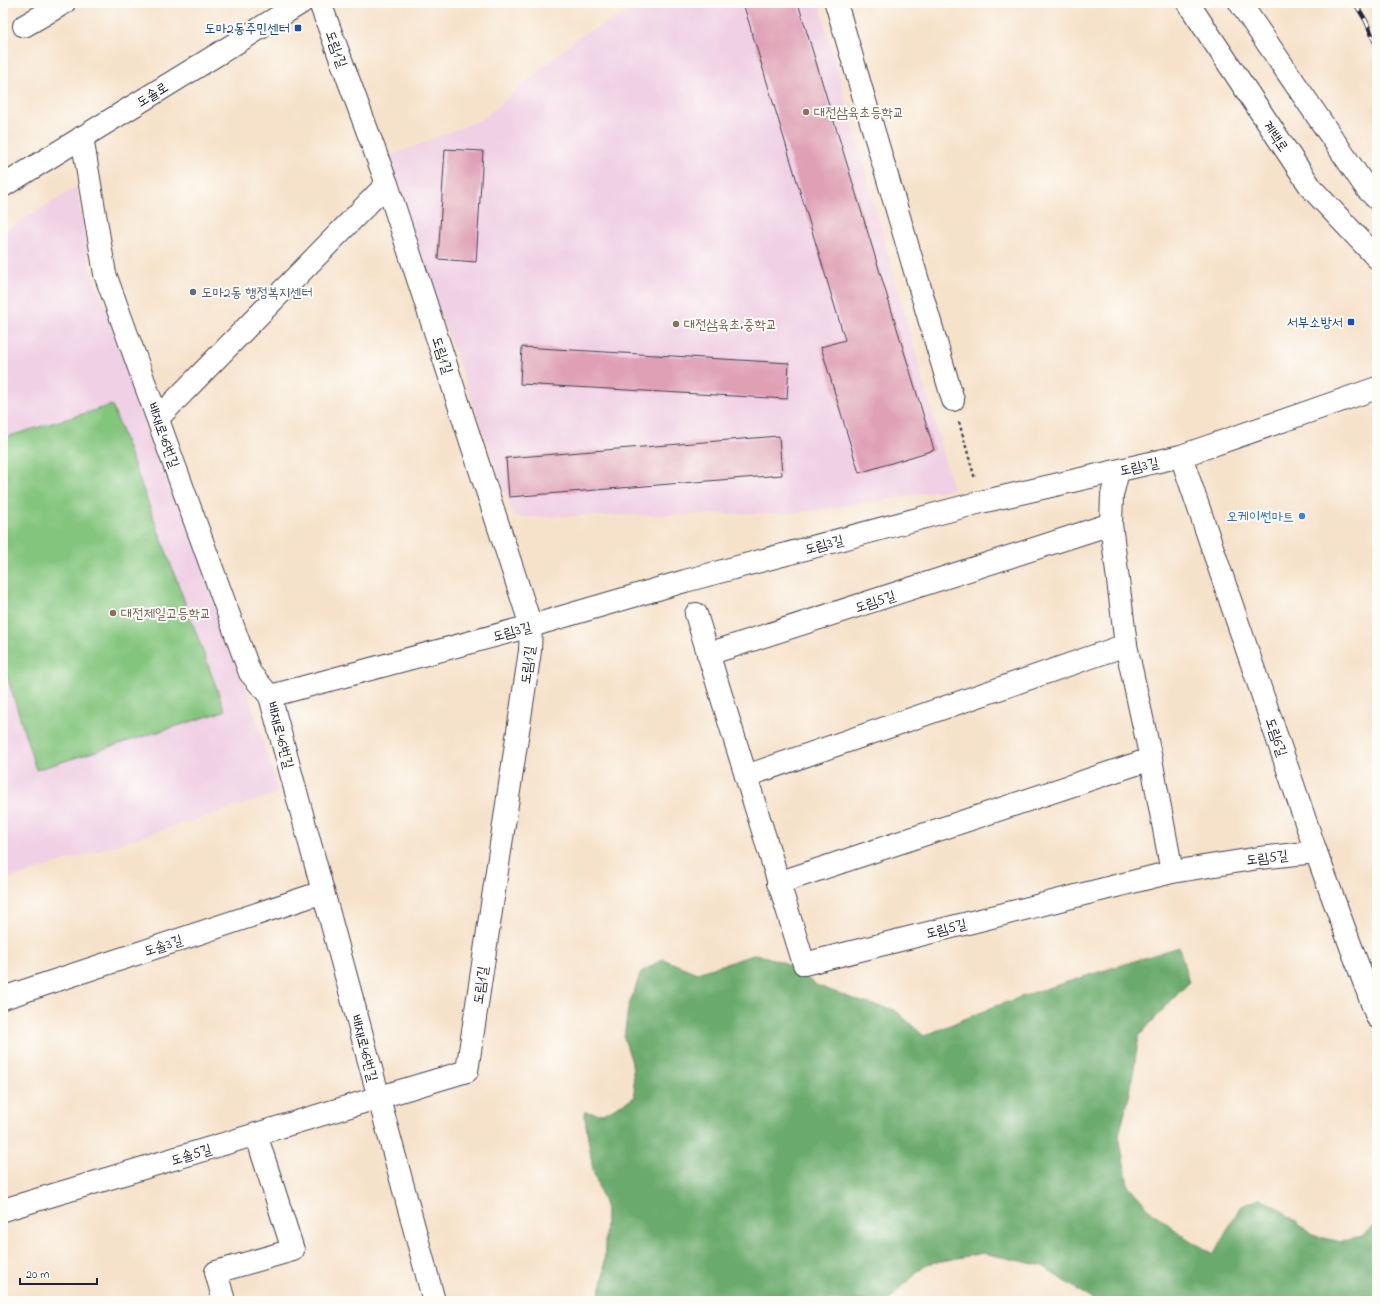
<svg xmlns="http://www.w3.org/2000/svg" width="1380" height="1304" viewBox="0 0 1380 1304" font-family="'Indie Flower','Poor Story',sans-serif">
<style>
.built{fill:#f0d0e4}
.green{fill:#83c57d;stroke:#52745c}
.forest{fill:#6aaa6c;stroke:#466654}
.building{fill:#dfa0b5}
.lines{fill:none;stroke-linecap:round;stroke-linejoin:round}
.minor-casing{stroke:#423f50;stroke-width:24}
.major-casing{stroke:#423f50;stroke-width:24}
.path{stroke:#423f50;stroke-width:2.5;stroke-dasharray:3 3;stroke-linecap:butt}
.minor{stroke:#fff;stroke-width:22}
.major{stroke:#fff;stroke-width:22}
.rail-casing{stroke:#22223b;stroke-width:4.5}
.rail{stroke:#fdfcf7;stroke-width:3;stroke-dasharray:9;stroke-linecap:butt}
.transit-dot{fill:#1a4fb4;stroke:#fdfcf7;stroke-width:1.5}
.education-dot{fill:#8d6e63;stroke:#fdfcf7;stroke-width:1.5}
.service-dot{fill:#5c6f8a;stroke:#fdfcf7;stroke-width:1.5}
.shop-dot{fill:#3f7fe0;stroke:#fdfcf7;stroke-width:1.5}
.labels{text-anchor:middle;stroke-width:4;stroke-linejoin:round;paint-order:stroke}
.transit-label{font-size:14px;fill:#164399;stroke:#fdfcf7;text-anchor:end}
.street-label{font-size:14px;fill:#22223b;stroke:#fdfcf7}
.education-label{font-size:14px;fill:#785e54;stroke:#fdfcf7;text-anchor:start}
.service-label{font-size:14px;fill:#4e5e75;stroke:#fdfcf7;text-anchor:start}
.shop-label{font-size:14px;fill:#366cbe;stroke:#fdfcf7;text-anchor:end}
</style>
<rect width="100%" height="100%" fill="#fdfcf7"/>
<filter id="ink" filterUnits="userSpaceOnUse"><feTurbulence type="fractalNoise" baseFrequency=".025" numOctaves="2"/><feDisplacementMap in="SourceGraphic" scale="8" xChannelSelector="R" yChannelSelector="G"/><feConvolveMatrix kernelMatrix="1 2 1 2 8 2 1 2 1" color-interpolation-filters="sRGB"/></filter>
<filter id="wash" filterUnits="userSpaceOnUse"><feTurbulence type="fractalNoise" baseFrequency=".012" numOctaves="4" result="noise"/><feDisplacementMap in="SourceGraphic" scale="16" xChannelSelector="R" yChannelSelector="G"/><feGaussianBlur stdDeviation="0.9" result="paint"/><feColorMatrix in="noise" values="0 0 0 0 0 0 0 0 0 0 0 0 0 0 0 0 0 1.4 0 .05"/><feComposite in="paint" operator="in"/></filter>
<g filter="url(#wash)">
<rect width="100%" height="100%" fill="#f6e2ca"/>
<g class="built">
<polygon points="645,3 819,3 953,489 799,513 514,517 385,158 483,119 577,38"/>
<polygon points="76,187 90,267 99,292 168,433 279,793 3,881 3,232"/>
</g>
<polygon class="green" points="112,405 225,711 36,770 3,663 3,438"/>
<polygon class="forest" points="1179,947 1189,983 1171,1001 1139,1036 1130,1093 1119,1135 1128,1185 1152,1212 1186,1238 1214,1254 1240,1207 1261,1198 1284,1212 1312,1235 1341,1242 1365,1234 1377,1222 1377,1301 1094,1301 1043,1266 983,1253 927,1264 897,1291 889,1301 597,1301 604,1276 606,1209 593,1171 584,1112 603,1114 635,1097 632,1063 624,1038 628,1008 641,972 663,959 697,973 756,954 783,962 816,985 862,1002 895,1010 924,1036 993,1007 1035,992"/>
<g id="blocks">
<g class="building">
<polygon points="743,3 798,3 934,450 859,473 821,347 845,340"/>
<polygon points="445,149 483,151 476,262 438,259"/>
<polygon points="522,347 789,363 787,399 520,384"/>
<polygon points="779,436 782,475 509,497 506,458"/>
</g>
</g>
</g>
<g filter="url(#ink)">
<use href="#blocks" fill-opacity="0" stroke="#423f50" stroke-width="1"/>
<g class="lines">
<g class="minor-casing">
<g id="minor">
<polyline points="836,3 953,400"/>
<polyline points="24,26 64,3"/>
<polyline points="82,137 105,274 250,673 270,696 434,1301"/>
<polyline points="3,186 301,3"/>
<polyline points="158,418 387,184"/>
<polyline points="1181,456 1316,852 1377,1017"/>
<polyline points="1118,471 1112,495 1111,524 1126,645 1151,759 1172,872"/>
<polyline points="696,614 804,964 1172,872 1259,858 1316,852"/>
<polyline points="708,654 1111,524"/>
<polyline points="270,696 531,626 685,581 981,502 1181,456 1377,388"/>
<polyline points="746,776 1126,645"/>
<polyline points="778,883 1151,759"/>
<polyline points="3,998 323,892"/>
<polyline points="3,1210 467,1071 530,651 531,626 387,184 320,3"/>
<polyline points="224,1301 216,1272 293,1250 256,1134"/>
</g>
</g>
<g class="major-casing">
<g id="major">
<polyline points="1188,3 1312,189 1377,258"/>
<polyline points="1240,3 1367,189 1377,199"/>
</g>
</g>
<polyline class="path" points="959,422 975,479"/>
<use href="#minor" class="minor"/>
<use href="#major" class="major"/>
<g class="rail-casing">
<polyline id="rail" points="1355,3 1366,21 1377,47"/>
</g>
<use href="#rail" class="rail"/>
</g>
</g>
<g class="transit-dot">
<rect x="294" y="24" width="8" height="8" rx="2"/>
<rect x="1347" y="318" width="8" height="8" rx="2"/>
</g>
<g class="education-dot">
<circle cx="806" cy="112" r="4"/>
<circle cx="676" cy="324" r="4"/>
<circle cx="113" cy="613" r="4"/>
</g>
<circle class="service-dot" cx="193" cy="292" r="4"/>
<circle class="shop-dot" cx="1302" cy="516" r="4"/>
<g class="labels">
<g class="transit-label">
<text x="290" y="33">도마2동주민센터</text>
<text x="1343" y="327">서부소방서</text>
</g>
<g class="street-label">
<text transform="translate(337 49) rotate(70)" y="5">도림1길</text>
<text transform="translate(152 94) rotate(-32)" y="5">도솔로</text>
<text transform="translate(1276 136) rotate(56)" y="5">계백로</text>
<text transform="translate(443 355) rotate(72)" y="5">도림1길</text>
<text transform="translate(164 435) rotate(70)" y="5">배재로46번길</text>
<text transform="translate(1139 466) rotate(-13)" y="5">도림3길</text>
<text transform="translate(824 544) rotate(-15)" y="5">도림3길</text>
<text transform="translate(875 601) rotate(-18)" y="5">도림5길</text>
<text transform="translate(512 631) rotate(-15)" y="5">도림3길</text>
<text transform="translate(527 665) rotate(-83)" y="5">도림1길</text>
<text transform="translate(281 735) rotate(75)" y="5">배재로46번길</text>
<text transform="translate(1277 737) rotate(71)" y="5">도림6길</text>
<text transform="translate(1267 857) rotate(-7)" y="5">도림5길</text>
<text transform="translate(946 928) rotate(-14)" y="5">도림5길</text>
<text transform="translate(163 945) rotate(-18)" y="5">도솔3길</text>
<text transform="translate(480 985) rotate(-82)" y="5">도림1길</text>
<text transform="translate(365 1048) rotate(75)" y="5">배재로46번길</text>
<text transform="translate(191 1154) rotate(-17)" y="5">도솔5길</text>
</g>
<g class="education-label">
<text x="814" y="117">대전삼육초등학교</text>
<text x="684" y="329">대전삼육초.중학교</text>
<text x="121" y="618">대전제일고등학교</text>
</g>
<g class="service-label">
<text x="201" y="297">도마2동 행정복지센터</text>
</g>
<g class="shop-label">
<text x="1294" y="521">오케이썬마트</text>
</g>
</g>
<rect width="1380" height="1304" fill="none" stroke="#fdfcf7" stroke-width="16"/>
<path d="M20 1278v6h77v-6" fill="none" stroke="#22223b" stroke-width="2"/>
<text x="26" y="1278" font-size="12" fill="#22223b" stroke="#fdfcf7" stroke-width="3" paint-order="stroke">20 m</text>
</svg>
